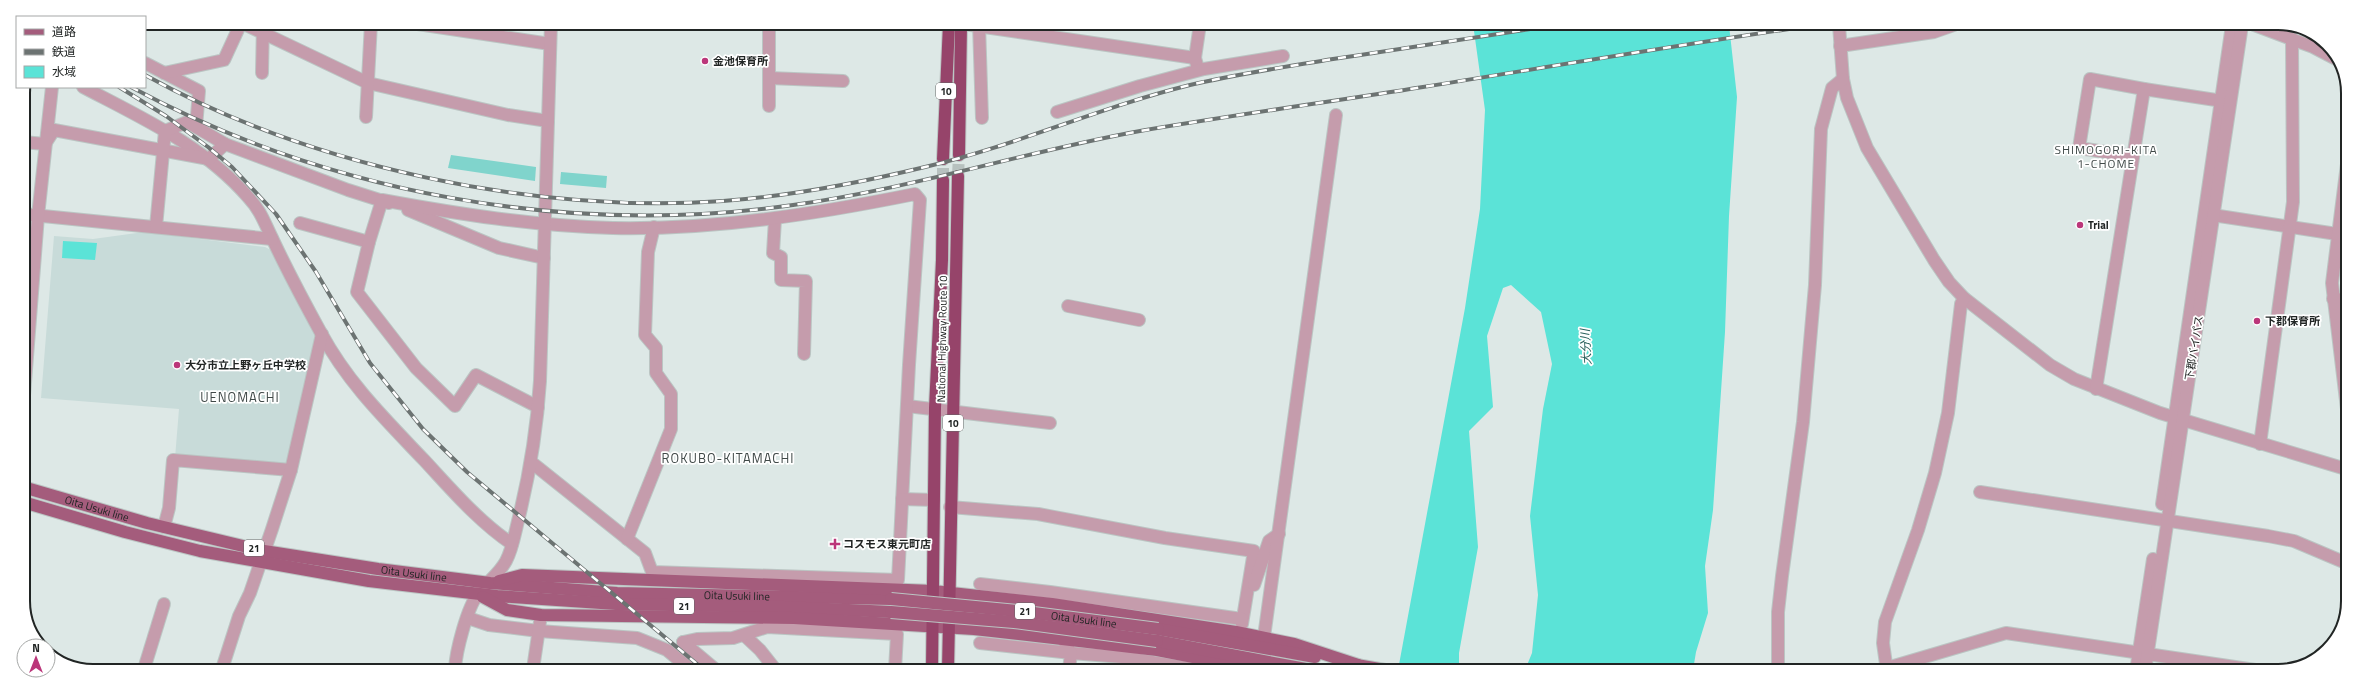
<svg xmlns="http://www.w3.org/2000/svg" width="2371" height="694" viewBox="0 0 2371 694" font-family="'Titillium Web','Noto Sans JP',sans-serif">
<style>
.built{fill:#c8dbd9}
.green{fill:#80d4cc}
.water{fill:#5be3d7}
.lines{fill:none;stroke-linecap:round;stroke-linejoin:round}
.highway-tunnel{stroke:#b7c1bf;stroke-width:12;stroke-dasharray:12 6;stroke-linecap:butt}
.minor-casing{stroke:#bbc5c3;stroke-width:14}
.major-casing{stroke:#bbc5c3;stroke-width:14}
.highway-casing{stroke:#bbc5c3;stroke-width:14}
.minor{stroke:#c59cac;stroke-width:12}
.major{stroke:#a45c7c;stroke-width:12}
.highway{stroke:#96446a;stroke-width:12}
.rail-casing{stroke:#6c7372;stroke-width:4}
.rail{stroke:#fff;stroke-width:2.5;stroke-dasharray:8;stroke-linecap:butt}
.major-bridge-casing{stroke:#bbc5c3;stroke-width:14;stroke-linecap:butt}
.major-bridge{stroke:#a45c7c;stroke-width:12}
.poi-dot{fill:#bb367a;stroke:#fff;stroke-width:1.5}
.labels{text-anchor:middle;stroke-width:3.5;stroke-linejoin:round;paint-order:stroke}
.shield{fill:#fff;stroke:#646666;stroke-width:1}
.shield-label{font-size:10px;font-weight:bold;fill:#212524}
.poi-label{font-size:11px;font-weight:bold;fill:#212524;stroke:#fff;text-anchor:start}
.street-label{font-size:11px;fill:#212524;stroke:#fff}
.neighbourhood-label{font-size:12px;letter-spacing:1px;fill:#404948;stroke:#fff}
.water-label{font-size:12px;font-style:italic;fill:#265e59;stroke:#fff}
.quarter-label{font-size:13px;letter-spacing:1px;fill:#404948;stroke:#fff}
.rim{fill:none;stroke:#212524;stroke-width:2}
</style>
<rect width="100%" height="100%" fill="#dde8e6"/>
<polygon class="built" points="144,232 265,247 271,250 316,331 295,441 287,467 175,458 179,409 41,398 54,236 93,239"/>
<g class="green">
<polygon points="451,155 536,167 535,181 448,168"/>
<polygon points="561,172 607,176 606,188 560,184"/>
</g>
<g class="water">
<polygon points="1473,24 1729,25 1737,97 1729,216 1725,332 1713,510 1705,566 1708,613 1696,652 1693,670 1525,670 1532,653 1538,595 1530,516 1543,409 1552,364 1541,312 1511,285 1503,288 1487,336 1493,407 1469,431 1478,547 1459,653 1459,670 1398,670 1465,308 1480,209 1485,110"/>
<polygon points="63,241 97,243 95,260 62,258"/>
</g>
<g class="lines">
<g class="highway-tunnel">
<polyline points="958,176 959,155"/>
<polyline points="943,180 943,159"/>
</g>
<g class="minor-casing">
<g id="minor">
<polyline points="242,23 368,83 508,115 548,121"/>
<polyline points="411,23 550,44"/>
<polyline points="964,24 1195,58"/>
<polyline points="979,24 982,118"/>
<polyline points="1839,25 1843,79 1847,98 1867,148 1934,260 1949,282 1964,298 2050,365 2074,379 2160,413 2346,469"/>
<polyline points="2254,25 2313,47 2336,59"/>
<polyline points="1840,46 1934,32 1954,25"/>
<polyline points="145,63 199,91 196,127 225,144"/>
<polyline points="1197,65 1195,58 1200,24"/>
<polyline points="164,73 224,60 241,23"/>
<polyline points="262,73 263,23"/>
<polyline points="769,78 843,81"/>
<path d="M83 87C142 118 204 146 248 197 261 211 264 222 272 238 287 270 304 302 321 333 348 383 385 419 424 460 451 489 478 521 512 544"/>
<polyline points="769,106 769,24"/>
<polyline points="1057,112 1140,86 1204,69 1283,56"/>
<polyline points="366,117 371,23"/>
<polyline points="23,142 45,144 54,130 209,159 225,144 348,190 389,203"/>
<polyline points="2132,156 2079,148 2090,79 2144,89"/>
<polyline points="408,210 499,248 544,258"/>
<polyline points="23,214 272,239"/>
<polyline points="2206,214 2337,234"/>
<polyline points="775,219 773,253 781,257 781,280 806,281 804,354"/>
<polyline points="300,223 369,242"/>
<polyline points="156,227 165,131 187,122 196,127"/>
<polyline points="2333,299 2347,300"/>
<polyline points="1068,306 1139,320"/>
<polyline points="2096,389 2144,89 2229,102"/>
<polyline points="907,406 1050,423"/>
<polyline points="23,408 38,216 52,87"/>
<polyline points="2347,409 2332,283 2348,156"/>
<polyline points="2260,444 2293,202 2292,39"/>
<path d="M531 462 645 553 652 572 898 580 909 365 920 200 915 194C816 214 715 230 613 228 535 226 458 214 382 200L369 242 357 292 416 368 455 406 476 375 538 407"/>
<polyline points="1980,492 2268,536 2294,541 2346,563"/>
<polyline points="902,499 934,500"/>
<polyline points="2162,504 2232,25"/>
<polyline points="950,507 1038,514 1165,538 1254,551 1242,624"/>
<polyline points="164,527 169,508 173,460 291,470"/>
<polyline points="627,539 671,429 671,394 656,373 656,348 645,335 648,252 654,227"/>
<polyline points="980,584 1050,592 1242,619"/>
<polyline points="1254,585 1269,541 1279,534"/>
<polyline points="468,618 489,625 539,631 637,638 667,650 690,669"/>
<polyline points="744,635 760,650 775,669"/>
<polyline points="1264,637 1336,115"/>
<polyline points="1062,638 1071,653 1122,657 1200,670"/>
<polyline points="683,642 697,639 733,638 767,627 897,634 895,670"/>
<polyline points="683,642 715,669"/>
<polyline points="980,643 1071,653 1069,670"/>
<polyline points="1887,668 2006,633 2262,671"/>
<polyline points="144,669 164,604"/>
<polyline points="222,669 239,616 250,593 272,529 291,470 322,334"/>
<path d="M455 669C456 651 467 608 478 594 487 582 499 574 506 561 513 548 515 532 519 517 530 472 537 428 540 381L551 23"/>
<polyline points="533,669 541,615"/>
<polyline points="1778,670 1778,612 1782,576 1803,422 1815,285 1821,129 1832,88 1843,79"/>
<polyline points="1887,671 1883,643 1885,622 1918,530 1935,473 1948,413 1961,304 1964,298"/>
<polyline points="2136,671 2153,559"/>
<polyline points="2145,671 2242,25"/>
</g>
</g>
<g class="major-casing">
<g id="major">
<path id="s1" d="M23 487 147 523 264 551 378 569 490 583 617 593 891 599"/>
<polyline points="23,502 125,532 200,551 369,581 497,596 616,604 785,607 891,612"/>
<polyline points="499,581 522,575 933,591 1052,604 1236,632 1294,644 1358,665"/>
<polyline points="483,597 507,610 541,615 794,618 974,629 1157,650 1261,670"/>
<polyline points="1158,629 1315,657"/>
<polyline points="1157,641 1311,670"/>
<polyline points="1351,664 1385,670"/>
</g>
</g>
<g class="highway-casing">
<g id="highway">
<polyline points="959,155 961,24"/>
<polyline points="943,159 949,24"/>
<polyline points="932,670 935,408 942,260 943,180"/>
<polyline points="948,670 958,176"/>
</g>
</g>
<use href="#minor" class="minor"/>
<use href="#major" class="major"/>
<use href="#highway" class="highway"/>
<g class="rail-casing">
<g id="rail">
<polyline points="2291,25 2306,32"/>
<path d="M145 75C311 167 534 214 723 201 791 196 859 183 925 167 1015 146 1100 107 1190 85 1237 74 1285 67 1333 59 1408 48 1483 36 1557 25"/>
<polyline points="119,87 166,116 208,147 232,167 276,214 316,272 370,363 423,429 467,472 703,669"/>
<path d="M131 87C330 194 569 237 793 205 910 189 1024 152 1140 131 1234 115 1329 102 1423 87 1554 66 1685 44 1816 25"/>
</g>
</g>
<use href="#rail" class="rail"/>
<g class="major-bridge-casing">
<g id="major-bridge">
<path id="s2" d="M891 599 1018 611 1158 629"/>
<polyline points="891,612 1014,622 1157,641"/>
</g>
</g>
<use href="#major-bridge" class="major-bridge"/>
</g>
<g class="poi-dot">
<circle cx="705" cy="61" r="4"/>
<circle cx="2080" cy="225" r="4"/>
<circle cx="2257" cy="321" r="4"/>
<circle cx="177" cy="365" r="4"/>
<path d="M833 538h4v4h4v4h-4v4h-4v-4h-4v-4h4z"/>
</g>
<g class="labels">
<g class="shield">
<rect x="936" y="83" width="20" height="16" rx="3"/>
<rect x="943" y="415" width="20" height="16" rx="3"/>
<rect x="244" y="540" width="20" height="16" rx="3"/>
<rect x="674" y="598" width="20" height="16" rx="3"/>
<rect x="1015" y="603" width="20" height="16" rx="3"/>
</g>
<g class="shield-label">
<text x="946" y="95">10</text>
<text x="953" y="427">10</text>
<text x="254" y="552">21</text>
<text x="684" y="610">21</text>
<text x="1025" y="615">21</text>
</g>
<g class="poi-label">
<text x="713" y="65">金池保育所</text>
<text x="2088" y="229">Trial</text>
<text x="2265" y="325">下郡保育所</text>
<text x="185" y="369">大分市立上野ヶ丘中学校</text>
<text x="843" y="548">コスモス東元町店</text>
</g>
<g class="street-label">
<text transform="translate(942 339) rotate(-89)" y="4">National Highway Route 10</text>
<text transform="translate(2194 348) rotate(-81)" y="4">下郡バイパス</text>
<text dy="4" stroke="none"><textPath href="#s1" startOffset="77">Oita Usuki line</textPath></text>
<text dy="4" stroke="none"><textPath href="#s1" startOffset="401">Oita Usuki line</textPath></text>
<text dy="4" stroke="none"><textPath href="#s1" startOffset="725">Oita Usuki line</textPath></text>
<text dy="4" stroke="none"><textPath href="#s2" startOffset="194">Oita Usuki line</textPath></text>
</g>
<g class="neighbourhood-label">
<text x="2106" y="154">SHIMOGORI-KITA<tspan x="2106" dy="14">1-CHOME</tspan></text>
</g>
<g class="water-label">
<text transform="translate(1586 347) rotate(-93)" y="4">大分川</text>
</g>
<g class="quarter-label">
<text x="240" y="402">UENOMACHI</text>
<text x="728" y="463">ROKUBO-KITAMACHI</text>
</g>
</g>
<path d="M0 0H2371V694H0ZM93 30H2278A63 63 0 0 1 2341 93V601A63 63 0 0 1 2278 664H93A63 63 0 0 1 30 601V93A63 63 0 0 1 93 30Z" fill="#fff" fill-rule="evenodd"/>
<path class="rim" d="M93 30H2278A63 63 0 0 1 2341 93V601A63 63 0 0 1 2278 664H93A63 63 0 0 1 30 601V93A63 63 0 0 1 93 30Z"/>
<rect x="16" y="16" width="130" height="72" fill="#ffffff" stroke="#a6a8a7"/>
<rect x="24" y="29" width="20" height="6" fill="#a45c7c" stroke="#a6a8a7"/>
<text x="52" y="36" font-size="12" fill="#212524">道路</text>
<rect x="24" y="49" width="20" height="6" fill="#6c7372" stroke="#a6a8a7"/>
<text x="52" y="56" font-size="12" fill="#212524">鉄道</text>
<rect x="24" y="66" width="20" height="12" fill="#5be3d7" stroke="#a6a8a7"/>
<text x="52" y="76" font-size="12" fill="#212524">水域</text>
<g transform="translate(36 658)"><circle r="19" fill="#ffffff" stroke="#a6a8a7"/>
<path d="M0-3L7 15L0 10L-7 15Z" fill="#bb367a"/>
<text y="-6" font-size="11" font-weight="bold" text-anchor="middle" fill="#212524">N</text>
</g>
</svg>
